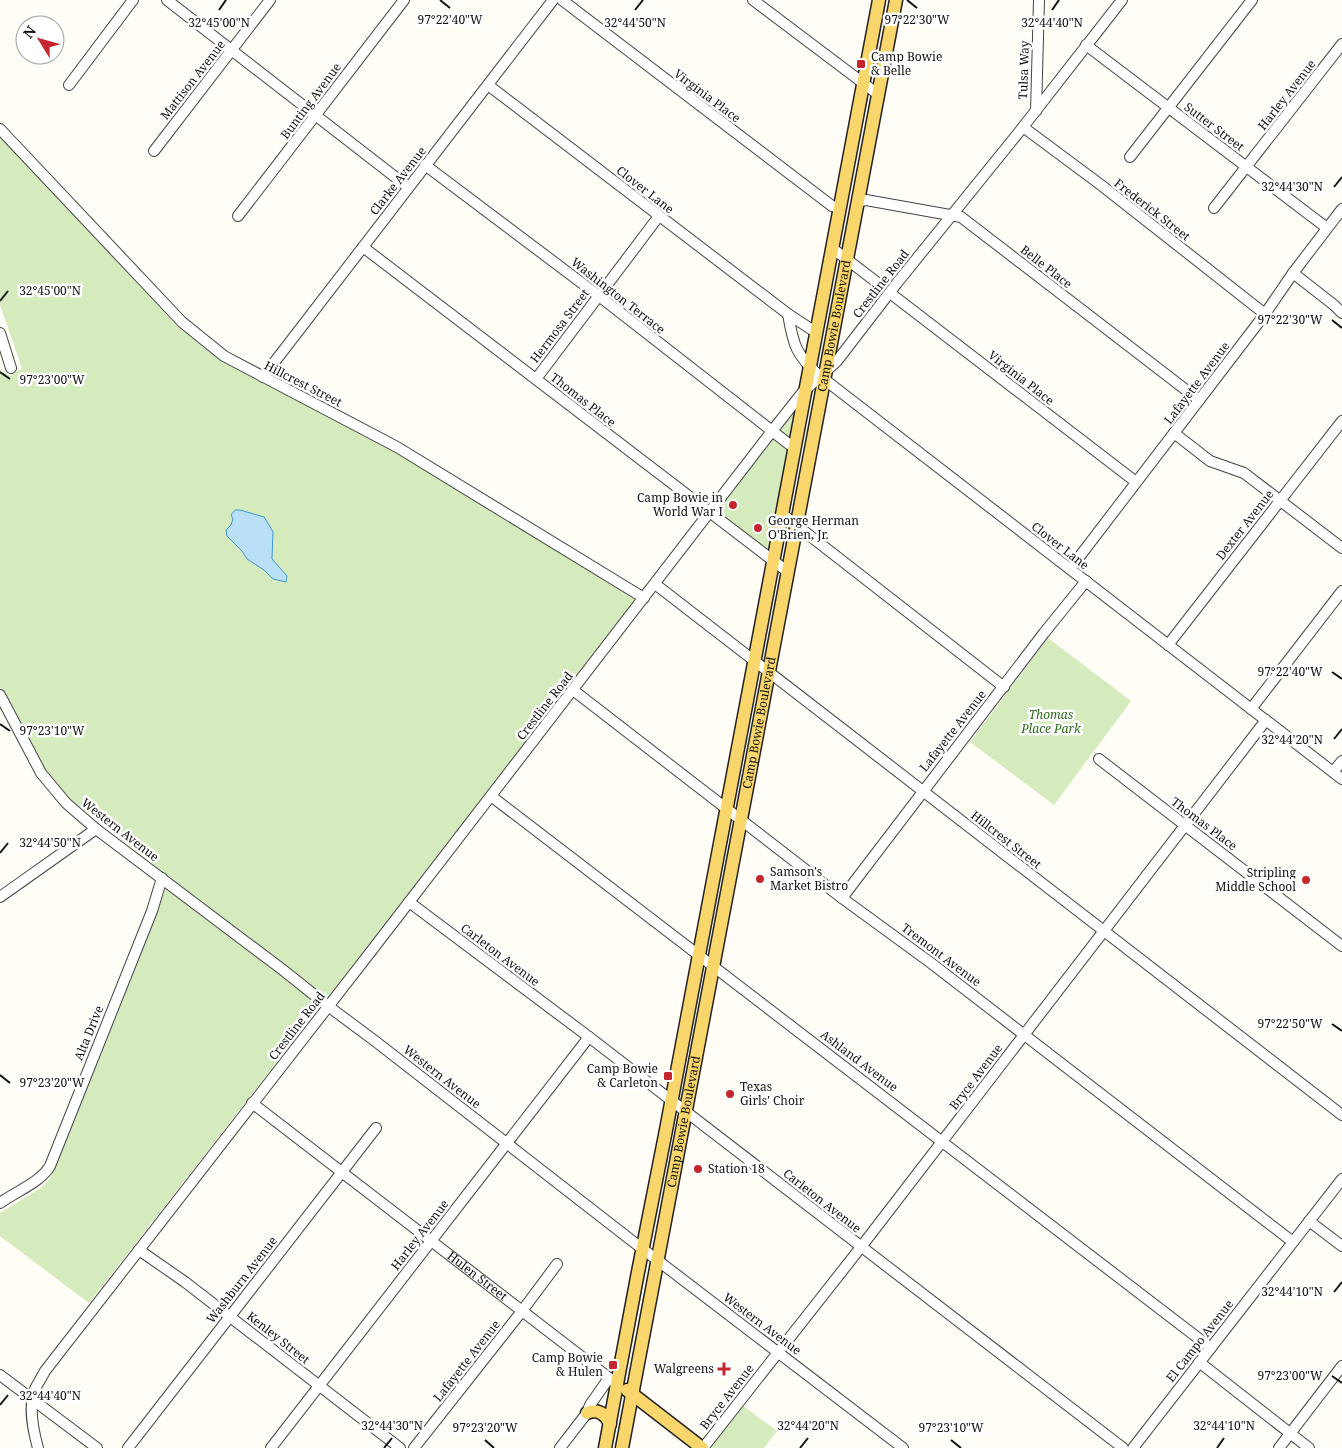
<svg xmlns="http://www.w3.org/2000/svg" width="1342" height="1448" viewBox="0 0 1342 1448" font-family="'Noto Serif',serif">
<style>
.green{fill:#d5ebbd}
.water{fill:#b9e0f7;stroke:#3f96cf}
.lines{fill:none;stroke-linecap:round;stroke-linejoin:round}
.minor-casing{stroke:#444;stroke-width:12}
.major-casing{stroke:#222;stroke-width:15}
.minor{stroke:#fff;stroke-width:10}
.major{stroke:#f9d66b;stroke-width:12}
.ticks{fill:none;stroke:#111;stroke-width:2}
.poi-dot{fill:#c4262e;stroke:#fff;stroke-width:2}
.labels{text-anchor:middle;stroke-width:5;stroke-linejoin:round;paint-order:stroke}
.poi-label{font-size:12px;fill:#111;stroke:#fff;text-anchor:start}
.street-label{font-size:12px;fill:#111;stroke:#fff}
.park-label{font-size:12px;font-style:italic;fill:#2f6b1f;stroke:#fff}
.ticks-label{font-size:12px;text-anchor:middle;fill:#111;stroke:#fff;stroke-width:5;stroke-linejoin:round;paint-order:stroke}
</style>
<rect width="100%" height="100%" fill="#fffdf5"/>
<g class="green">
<polygon points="0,136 177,326 212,354 262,382 396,452 636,599 489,790 89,1303 0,1236 0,1213 41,1188 48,1181 54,1171 170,878 65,795 45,770 0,687 0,370 11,376 22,368 0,305"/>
<polygon points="797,408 769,554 716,512"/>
<polygon points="1048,638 1131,701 1054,805 970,742"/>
<polygon points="742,1405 777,1431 764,1448 712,1448 711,1447"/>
</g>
<polygon class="water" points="235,510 240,510 264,517 269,525 273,532 272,559 287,576 286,582 273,579 264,570 247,559 242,551 227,536 226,530 231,525 233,519 231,515"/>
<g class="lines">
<g class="minor-casing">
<g id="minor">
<polyline points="167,0 408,187"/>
<polyline points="562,0 832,206 840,208"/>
<polyline points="753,0 879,95"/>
<polyline points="1086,45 1327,228"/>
<polyline points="69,85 133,0"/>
<polyline points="488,85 788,314 817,333"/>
<polyline points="1036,111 1039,0"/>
<polyline points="1023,127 1101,185 1265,314"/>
<polyline points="0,129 182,322 224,356 397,447 644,598"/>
<polyline points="154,151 270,0"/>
<polyline points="1130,157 1252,0"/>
<polyline points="425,165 599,296 794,448"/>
<polyline points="858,202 866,200 961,217 1199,400"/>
<polyline points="1214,208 1342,44"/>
<polyline points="238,216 404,0"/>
<polyline points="363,247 788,572"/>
<polyline points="832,248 879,284"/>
<polyline points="1293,273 1334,305 1342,313"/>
<polyline points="890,293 1136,482"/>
<path d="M788 314C793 344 796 356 820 376L1342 779"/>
<polyline points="0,333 11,368"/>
<polyline points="263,377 553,0"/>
<polyline points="536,379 659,216"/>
<polyline points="1174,433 1210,461 1244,473 1342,548"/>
<polyline points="782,514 1004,687"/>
<polyline points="1070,569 1265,314 1293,273 1342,209"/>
<polyline points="655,584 1342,1115"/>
<polyline points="1168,645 1342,421"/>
<polyline points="573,690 842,898 931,963 1293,1242"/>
<polyline points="0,695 41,773 66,803 96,829 283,970 328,1006 375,1041 631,1240 903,1448"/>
<polyline points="1251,709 1342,591"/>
<polyline points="1099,759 1342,946"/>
<polyline points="1333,772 1342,761"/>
<polyline points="491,796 1211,1348"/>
<polyline points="0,897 96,829"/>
<polyline points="842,898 1044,633 1086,581"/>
<polyline points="409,902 589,1037 1123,1448"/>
<path id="s1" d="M252 1103 617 1384"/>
<path d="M0 1203C15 1192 41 1182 50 1166L152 911 162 878"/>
<polyline points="1309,1221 1342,1246"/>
<polyline points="139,1250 185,1282 400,1448"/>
<polyline points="1199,1362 1309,1448"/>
<polyline points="0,1375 97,1448"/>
<path d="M38 1448C33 1430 28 1407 35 1389 38 1383 42 1377 45 1371L369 954 772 431 802 393 837 361 897 283 1023 127 1122 0"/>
<polyline points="128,1448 376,1128"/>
<polyline points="271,1448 589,1037"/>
<polyline points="414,1448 522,1311 557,1264"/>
<polyline points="560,1448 587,1413 590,1405 609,1378"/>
<polyline points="703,1448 861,1247 1266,720"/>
<polyline points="1133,1448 1342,1179"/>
<polyline points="1279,1448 1342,1366"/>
</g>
</g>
<g class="major-casing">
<g id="major">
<polyline points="627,1390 702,1448"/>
<path d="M587 1413C597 1408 606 1414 610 1424"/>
<polyline points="605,1448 638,1272 666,1130 879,0"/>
<path id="s2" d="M622 1448 896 0"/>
</g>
</g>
<use href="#minor" class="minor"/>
<use href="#major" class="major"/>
</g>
<path class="ticks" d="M440 0 450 8M907 0 917 8M219 10 226 0M635 10 643 0M1052 10 1059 0M1334 187 1342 177M0 301 8 291M1332 320 1342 328M0 372 10 379M1332 672 1342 679M0 724 10 731M1334 739 1342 729M0 853 8 843M1332 1024 1342 1031M0 1075 10 1083M1334 1292 1342 1282M1332 1376 1342 1383M0 1405 8 1395M485 1440 494 1448M951 1440 961 1448M384 1448 392 1438M800 1448 808 1438M1217 1448 1224 1438"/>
<g class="poi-dot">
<rect x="856" y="59" width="10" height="10" rx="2.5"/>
<circle cx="733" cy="505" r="5"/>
<circle cx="758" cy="528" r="5"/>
<circle cx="760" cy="879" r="5"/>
<circle cx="1306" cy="880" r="5"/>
<rect x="663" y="1071" width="10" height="10" rx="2.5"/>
<circle cx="730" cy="1094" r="5"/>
<circle cx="698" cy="1169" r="5"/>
<rect x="608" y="1360" width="10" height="10" rx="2.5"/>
<path d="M721.5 1361.5h5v5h5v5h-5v5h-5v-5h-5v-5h5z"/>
</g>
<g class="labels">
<g class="poi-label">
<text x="871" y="61">Camp Bowie<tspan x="871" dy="14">&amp; Belle</tspan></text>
<text x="723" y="502" text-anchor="end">Camp Bowie in<tspan x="723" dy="14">World War I</tspan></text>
<text x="768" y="525">George Herman<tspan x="768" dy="14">O'Brien, Jr.</tspan></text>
<text x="770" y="876">Samson's<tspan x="770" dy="14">Market Bistro</tspan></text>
<text x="1296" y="877" text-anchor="end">Stripling<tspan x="1296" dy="14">Middle School</tspan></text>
<text x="658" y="1073" text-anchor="end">Camp Bowie<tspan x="658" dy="14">&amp; Carleton</tspan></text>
<text x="740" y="1091">Texas<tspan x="740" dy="14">Girls' Choir</tspan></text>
<text x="708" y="1173">Station 18</text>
<text x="603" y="1362" text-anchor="end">Camp Bowie<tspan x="603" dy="14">&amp; Hulen</tspan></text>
<text x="714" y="1373" text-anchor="end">Walgreens</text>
</g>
<g class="street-label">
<text transform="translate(1024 70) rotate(-88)" y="4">Tulsa Way</text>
<text transform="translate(193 80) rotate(-52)" y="4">Mattison Avenue</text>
<text transform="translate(1287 95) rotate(-52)" y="4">Harley Avenue</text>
<text transform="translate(707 96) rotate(37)" y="4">Virginia Place</text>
<text transform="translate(311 101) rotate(-53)" y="4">Bunting Avenue</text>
<text transform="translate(1214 127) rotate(37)" y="4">Sutter Street</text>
<text transform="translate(398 181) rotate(-52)" y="4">Clarke Avenue</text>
<text transform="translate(645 190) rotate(38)" y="4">Clover Lane</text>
<text transform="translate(1152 210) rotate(38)" y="4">Frederick Street</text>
<text transform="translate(1046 267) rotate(38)" y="4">Belle Place</text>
<text transform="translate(881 284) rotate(-52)" y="4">Crestline Road</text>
<text transform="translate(618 296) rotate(38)" y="4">Washington Terrace</text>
<text transform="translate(560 326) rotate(-53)" y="4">Hermosa Street</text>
<text dy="4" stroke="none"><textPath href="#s2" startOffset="1142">Camp Bowie Boulevard</textPath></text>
<text transform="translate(1021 378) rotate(38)" y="4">Virginia Place</text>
<text transform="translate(1197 383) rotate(-53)" y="4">Lafayette Avenue</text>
<text transform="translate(303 384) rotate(27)" y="4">Hillcrest Street</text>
<text transform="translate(583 400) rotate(38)" y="4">Thomas Place</text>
<text transform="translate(1245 525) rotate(-52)" y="4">Dexter Avenue</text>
<text transform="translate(1060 546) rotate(38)" y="4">Clover Lane</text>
<text transform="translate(545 706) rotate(-52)" y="4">Crestline Road</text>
<text dy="4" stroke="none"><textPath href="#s2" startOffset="738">Camp Bowie Boulevard</textPath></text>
<text transform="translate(953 731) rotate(-52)" y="4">Lafayette Avenue</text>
<text transform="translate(1204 824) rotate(37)" y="4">Thomas Place</text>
<text transform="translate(120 830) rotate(38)" y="4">Western Avenue</text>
<text transform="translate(1006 840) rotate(38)" y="4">Hillcrest Street</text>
<text transform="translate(500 955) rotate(37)" y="4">Carleton Avenue</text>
<text transform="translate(941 955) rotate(37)" y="4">Tremont Avenue</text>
<text transform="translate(297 1026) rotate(-52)" y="4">Crestline Road</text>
<text transform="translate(89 1033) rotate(-68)" y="4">Alta Drive</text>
<text transform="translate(859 1061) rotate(37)" y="4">Ashland Avenue</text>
<text transform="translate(442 1077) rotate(38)" y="4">Western Avenue</text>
<text transform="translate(976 1077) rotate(-53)" y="4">Bryce Avenue</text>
<text dy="4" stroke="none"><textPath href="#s2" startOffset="332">Camp Bowie Boulevard</textPath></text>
<text transform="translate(822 1201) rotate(38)" y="4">Carleton Avenue</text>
<text transform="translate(420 1235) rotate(-52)" y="4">Harley Avenue</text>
<text dy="4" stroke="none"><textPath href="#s1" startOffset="284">Hulen Street</textPath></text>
<text transform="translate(242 1280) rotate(-52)" y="4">Washburn Avenue</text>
<text transform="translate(762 1324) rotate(37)" y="4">Western Avenue</text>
<text transform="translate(278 1338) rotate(38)" y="4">Kenley Street</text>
<text transform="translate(1200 1341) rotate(-52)" y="4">El Campo Avenue</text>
<text transform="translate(467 1361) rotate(-52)" y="4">Lafayette Avenue</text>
<text transform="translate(727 1397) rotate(-52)" y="4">Bryce Avenue</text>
</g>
<g class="park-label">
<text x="1051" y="719">Thomas<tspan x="1051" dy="14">Place Park</tspan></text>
</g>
</g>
<g class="ticks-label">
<text x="450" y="24">97°22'40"W</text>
<text x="917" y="24">97°22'30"W</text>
<text x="219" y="27">32°45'00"N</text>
<text x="635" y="27">32°44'50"N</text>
<text x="1052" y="27">32°44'40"N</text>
<text x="1292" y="191">32°44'30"N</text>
<text x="50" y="295">32°45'00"N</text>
<text x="1290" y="324">97°22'30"W</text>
<text x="52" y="384">97°23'00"W</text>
<text x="1290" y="676">97°22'40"W</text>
<text x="52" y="735">97°23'10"W</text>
<text x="1292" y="744">32°44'20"N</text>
<text x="50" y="847">32°44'50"N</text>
<text x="1290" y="1028">97°22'50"W</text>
<text x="52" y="1087">97°23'20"W</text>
<text x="1292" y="1296">32°44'10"N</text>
<text x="1290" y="1380">97°23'00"W</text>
<text x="50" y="1400">32°44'40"N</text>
<text x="392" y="1430">32°44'30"N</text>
<text x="808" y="1430">32°44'20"N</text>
<text x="1224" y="1430">32°44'10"N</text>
<text x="485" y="1432">97°23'20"W</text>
<text x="951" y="1432">97°23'10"W</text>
</g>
<g transform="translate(40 40) rotate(307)"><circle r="24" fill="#ffffff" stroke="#a0a0a0"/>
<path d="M0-4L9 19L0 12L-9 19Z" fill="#c4262e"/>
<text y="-8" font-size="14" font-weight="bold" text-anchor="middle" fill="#111111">N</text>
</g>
</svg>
